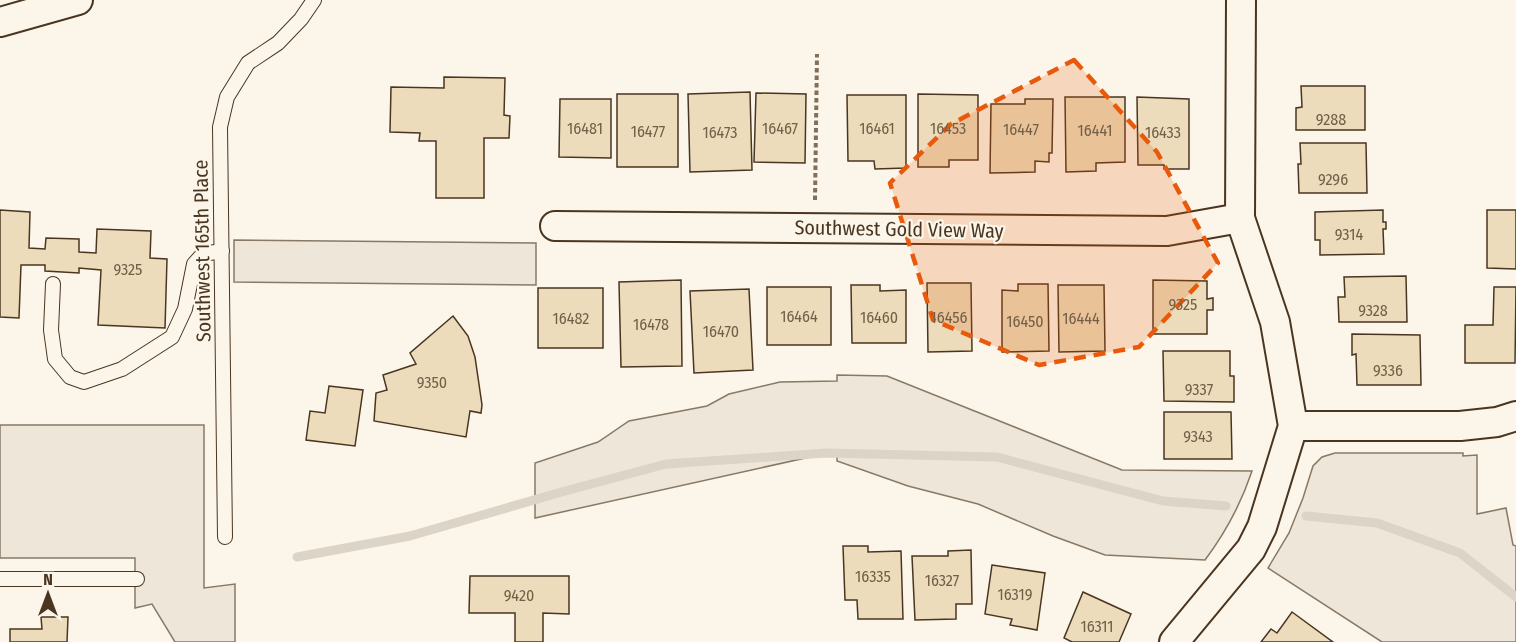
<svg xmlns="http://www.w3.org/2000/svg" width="1516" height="642" viewBox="0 0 1516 642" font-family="'Fira Sans Condensed',sans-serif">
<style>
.green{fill:#ede6d9;stroke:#887966;stroke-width:1.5}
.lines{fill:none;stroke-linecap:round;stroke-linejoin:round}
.stream{stroke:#dcd4c6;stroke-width:9}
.building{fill:#ecdcbc;stroke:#4a3520;stroke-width:1.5}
.service-casing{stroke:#4a3520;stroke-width:16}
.minor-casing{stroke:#4a3520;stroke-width:32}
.path{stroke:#7f6f5c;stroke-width:4;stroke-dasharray:4.5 3;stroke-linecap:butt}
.service{stroke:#fbf6e9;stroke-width:14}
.minor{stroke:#fbf6e9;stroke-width:28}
.marked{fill:#e8590c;fill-opacity:0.2;stroke:#e8590c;stroke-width:4.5;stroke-dasharray:12 8;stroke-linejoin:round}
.labels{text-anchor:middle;stroke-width:4.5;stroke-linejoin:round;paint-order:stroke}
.number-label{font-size:16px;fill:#725f47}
.street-label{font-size:20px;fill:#4a3520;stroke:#fbf6e9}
</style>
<rect width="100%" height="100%" fill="#fbf6e9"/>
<g class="green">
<polygon points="234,240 536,243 536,285 234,282"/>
<path d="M837 375 887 376 1122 470 1252 471C1241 504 1226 532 1205 560L1105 555 1053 536 978 504 908 486 837 461V451L535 518V463L598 442 629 421 707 406 729 394 780 382 837 381Z"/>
<polygon points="0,425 204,425 204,588 235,584 235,642 175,642 152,604 135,608 135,558 0,558"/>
<polygon points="1335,453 1463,453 1463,456 1477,455 1477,514 1506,508 1513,545 1516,546 1516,642 1382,642 1268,568 1289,533 1303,498 1313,466 1322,457"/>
</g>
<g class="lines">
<g class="stream">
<polyline points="1306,516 1377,523 1460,553 1516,597"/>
<polyline points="297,557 410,536 565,491 666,464 826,453 997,457 1163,501 1226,506"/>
</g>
</g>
<g class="building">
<polygon points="444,77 505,78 504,115 510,116 509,138 484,138 484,198 436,198 436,141 419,141 420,133 390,132 391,87 444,88"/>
<polygon points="1301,86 1365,86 1365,130 1296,130 1296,108 1302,107"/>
<polygon points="750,92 752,170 690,172 688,94"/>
<polygon points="756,93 806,94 805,163 754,162"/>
<rect x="617" y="94" width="61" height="73"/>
<polygon points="918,94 978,95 978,160 949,160 949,167 918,167"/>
<polygon points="847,95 906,95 906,168 875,169 874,161 848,161"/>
<polygon points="1065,97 1125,97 1125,162 1096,163 1096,171 1066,172"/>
<polygon points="1137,97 1189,99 1189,169 1164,169 1164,165 1138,165"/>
<polygon points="560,99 611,99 611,158 559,157"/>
<polygon points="1025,99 1053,99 1052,153 1049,153 1049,162 1035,161 1035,172 990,173 991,104 1025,104"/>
<polygon points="1300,143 1366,143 1367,193 1299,193 1298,164 1301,164"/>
<polygon points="0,210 30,212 29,248 45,249 46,238 79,239 79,252 96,253 97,229 151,231 150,258 167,259 165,328 98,325 101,270 79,268 79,273 45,271 45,265 21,265 19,318 0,317"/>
<polygon points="1383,210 1383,222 1386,222 1386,229 1383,229 1384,254 1320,255 1320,240 1315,240 1315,212"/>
<polygon points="1487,210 1516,210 1516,269 1487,268"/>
<polygon points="1406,276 1407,322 1339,322 1338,297 1345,297 1344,277"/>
<polygon points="681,280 682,366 621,367 619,282"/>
<polygon points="1153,280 1207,281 1207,299 1213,298 1213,310 1207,310 1207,334 1153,334"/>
<polygon points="927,283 971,283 972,351 928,352"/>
<polygon points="1018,284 1048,284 1049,351 1002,352 1002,290 1018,291"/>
<polygon points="851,285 880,285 880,291 906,290 906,343 852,343"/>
<polygon points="1058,285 1104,285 1105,351 1059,352"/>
<rect x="767" y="287" width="64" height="58"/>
<polygon points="1494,287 1516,287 1515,363 1465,363 1465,325 1493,325"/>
<rect x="538" y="288" width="65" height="60"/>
<polygon points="749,289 753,370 694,373 690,291"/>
<polygon points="453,316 468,336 475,357 482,405 481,413 470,411 466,437 374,421 376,393 387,390 383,375 416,364 410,353"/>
<polygon points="1352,334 1420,335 1421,385 1357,385 1356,354 1352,355"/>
<polygon points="1163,351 1230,351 1230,376 1234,376 1234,402 1164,401"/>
<polygon points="329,386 363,390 355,446 306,440 310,411 325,413"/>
<polygon points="1164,412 1231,412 1232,459 1164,459"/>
<polygon points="843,546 868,546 868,552 901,551 903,619 858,619 857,600 845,600"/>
<polygon points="971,550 972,604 956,604 956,619 915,620 912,556 948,556 948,551"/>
<polygon points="992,565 1045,573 1037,630 1010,625 1012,619 985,614"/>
<polygon points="470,576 569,576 569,614 543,613 543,642 515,642 515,613 469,613"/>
<polygon points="1083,592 1131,614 1119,642 1072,642 1064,638"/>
<polygon points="1292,612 1333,642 1261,642 1271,629 1277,633"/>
<polygon points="41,617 68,617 67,642 10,642 10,629 42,629"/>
</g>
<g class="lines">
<g class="service-casing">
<g id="service">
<polyline points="53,284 51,330 55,359 70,377 84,382 122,369 172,337 185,309 194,264 203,254 222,251"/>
<polyline points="225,537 220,127 227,97 248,63 278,43 301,19 314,0"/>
<polyline points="0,579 137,579"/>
</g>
</g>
<g class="minor-casing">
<g id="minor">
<polyline points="0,22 78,0"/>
<polyline points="555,226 1167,231 1240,218"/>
<polyline points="1293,426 1460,426 1497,422 1516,416"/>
<polyline points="1174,642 1251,549 1262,527 1293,426 1275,322 1240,218 1241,0"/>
</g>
</g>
<polyline class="path" points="815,200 817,54"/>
<use href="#service" class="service"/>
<use href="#minor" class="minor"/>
</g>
<path class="marked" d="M1074 60 1157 152 1218 263 1139 347 1039 365 933 320 890 183 951 124Z"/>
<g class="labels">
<g class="number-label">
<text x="1331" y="125">9288</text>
<text x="585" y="134">16481</text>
<text x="780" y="134">16467</text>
<text x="877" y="134">16461</text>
<text x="948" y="134">16453</text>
<text x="1021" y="135">16447</text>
<text x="1095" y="136">16441</text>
<text x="648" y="137">16477</text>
<text x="720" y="138">16473</text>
<text x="1163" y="138">16433</text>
<text x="1333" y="185">9296</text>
<text x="1349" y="240">9314</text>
<text x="128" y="275">9325</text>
<text x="1183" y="310">9325</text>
<text x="1373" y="316">9328</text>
<text x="799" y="322">16464</text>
<text x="879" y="323">16460</text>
<text x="949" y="323">16456</text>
<text x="571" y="324">16482</text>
<text x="1081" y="324">16444</text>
<text x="1025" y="327">16450</text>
<text x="651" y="330">16478</text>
<text x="721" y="337">16470</text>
<text x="1388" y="376">9336</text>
<text x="432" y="388">9350</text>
<text x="1199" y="395">9337</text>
<text x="1198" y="442">9343</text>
<text x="873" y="582">16335</text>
<text x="942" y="586">16327</text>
<text x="1015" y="600">16319</text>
<text x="519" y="601">9420</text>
<text x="1097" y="632">16311</text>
</g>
<g class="street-label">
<text transform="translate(899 229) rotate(1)" y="7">Southwest Gold View Way</text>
<text transform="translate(202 251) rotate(-91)" y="7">Southwest 165th Place</text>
</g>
</g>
<g transform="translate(48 594)" stroke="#fbf6e9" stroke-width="4.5" paint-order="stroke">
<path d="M0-4.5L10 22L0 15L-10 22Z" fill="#4a3520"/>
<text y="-9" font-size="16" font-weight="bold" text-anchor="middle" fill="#4a3520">N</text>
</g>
</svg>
